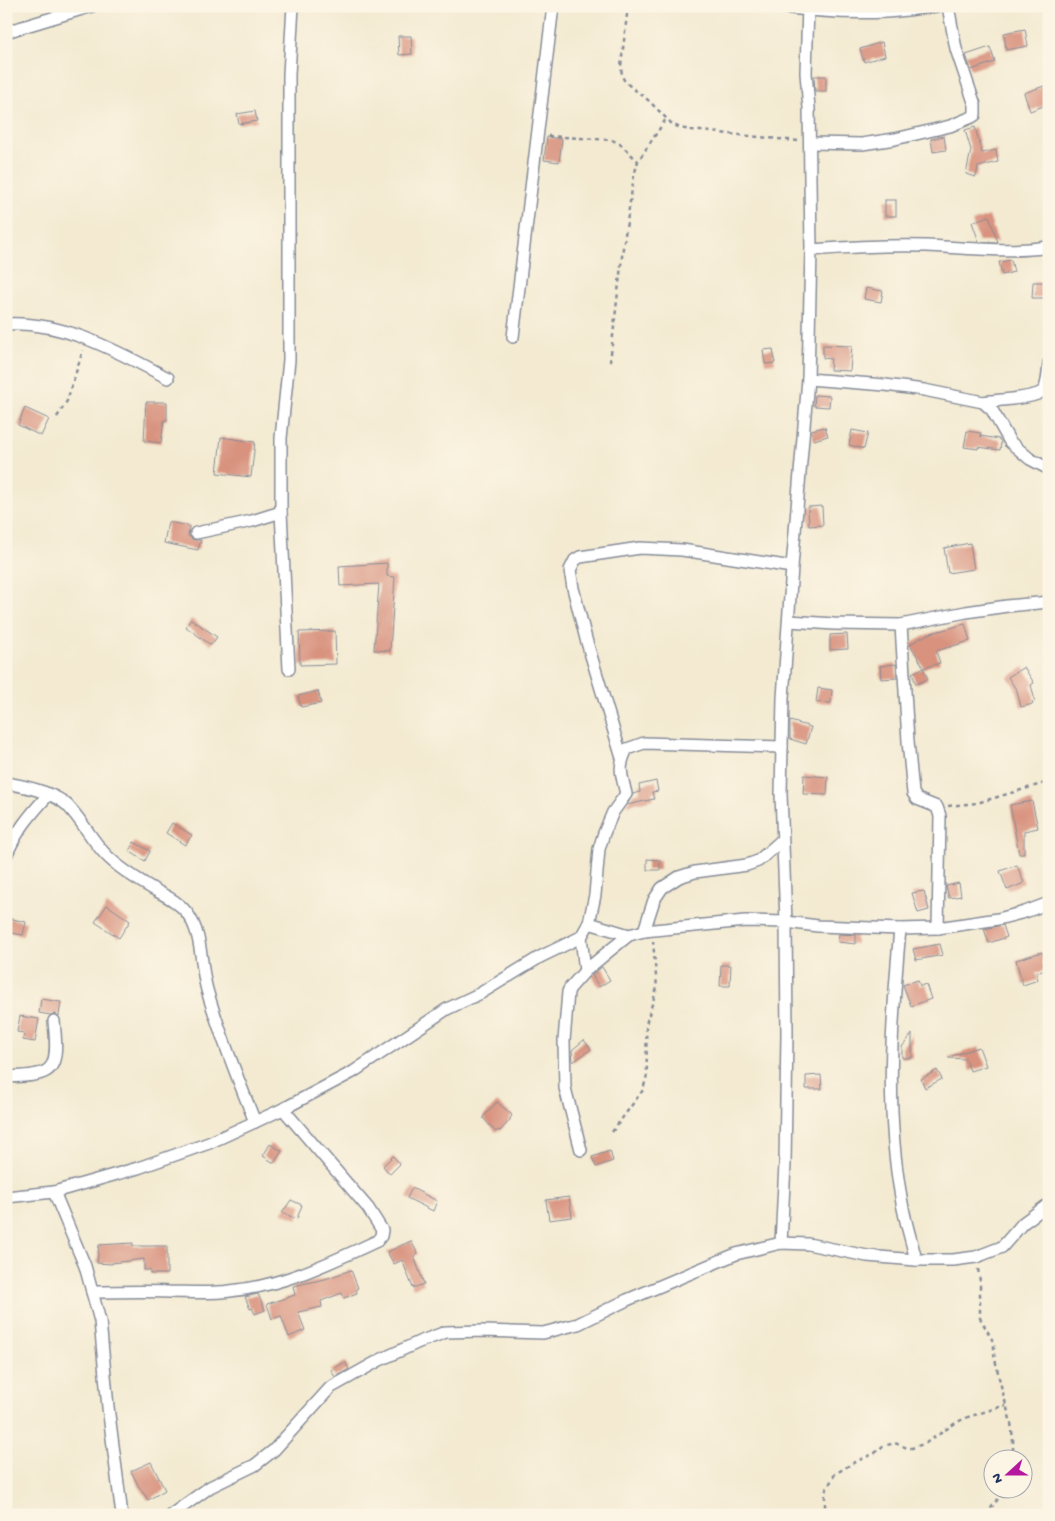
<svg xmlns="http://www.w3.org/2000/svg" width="1055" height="1521" viewBox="0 0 1055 1521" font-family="'Gochi Hand',sans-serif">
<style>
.building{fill:#d8927e}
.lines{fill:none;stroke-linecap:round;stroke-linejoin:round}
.street-casing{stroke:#878c98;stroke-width:14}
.path{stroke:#878c98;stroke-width:2.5;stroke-dasharray:4 4;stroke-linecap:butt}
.street{stroke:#fff;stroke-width:11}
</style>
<rect width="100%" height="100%" fill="#fcf5e5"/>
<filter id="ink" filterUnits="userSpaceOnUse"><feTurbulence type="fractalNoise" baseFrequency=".02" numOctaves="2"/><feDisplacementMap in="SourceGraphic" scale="10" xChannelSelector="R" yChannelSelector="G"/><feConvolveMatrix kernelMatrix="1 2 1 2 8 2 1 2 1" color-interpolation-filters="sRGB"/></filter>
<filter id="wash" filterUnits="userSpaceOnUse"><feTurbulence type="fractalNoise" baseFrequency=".0096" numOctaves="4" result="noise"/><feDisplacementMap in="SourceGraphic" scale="20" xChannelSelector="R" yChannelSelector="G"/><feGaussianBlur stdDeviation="1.12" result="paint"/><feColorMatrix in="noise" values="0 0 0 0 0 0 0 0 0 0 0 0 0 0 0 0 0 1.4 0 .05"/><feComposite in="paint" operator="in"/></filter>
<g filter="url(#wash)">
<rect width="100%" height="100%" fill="#f3ead1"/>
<g id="blocks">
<g class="building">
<polygon points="1025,29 1028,46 1006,50 1004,33"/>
<polygon points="398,36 411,36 412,54 399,55"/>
<polygon points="882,42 885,56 864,62 860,49"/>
<polygon points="990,47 995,62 971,70 966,55"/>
<polygon points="814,76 826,76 826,91 815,91"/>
<polygon points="1044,86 1049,99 1049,104 1030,111 1024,93"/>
<polygon points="255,111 257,121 239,124 237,114"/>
<polygon points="975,127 982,153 996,150 998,162 978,167 976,177 966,174 971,150 965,130"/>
<polygon points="944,136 946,150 933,152 931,139"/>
<polygon points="547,137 562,139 559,162 544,160"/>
<rect x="885" y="200" width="11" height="16"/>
<polygon points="989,216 998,242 979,242 972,222"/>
<polygon points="1011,260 1014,272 1002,275 999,262"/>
<polygon points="1033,282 1049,282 1049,298 1032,298"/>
<polygon points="866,288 883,291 881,302 864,299"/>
<polygon points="823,345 852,346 850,371 830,370 831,359 823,358"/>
<polygon points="773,349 775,363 765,364 763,350"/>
<polygon points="815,395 830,396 829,407 814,406"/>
<polygon points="146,402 167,402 167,420 164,420 161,443 144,441"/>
<polygon points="25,408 49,419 41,436 18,425"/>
<polygon points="825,427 828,436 814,440 811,430"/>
<polygon points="852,430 868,433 864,449 849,445"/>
<polygon points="967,431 981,433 980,436 999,439 1001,442 1000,450 978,447 978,449 964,447"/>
<polygon points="221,437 255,442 251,477 217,473"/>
<polygon points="822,506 823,525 809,526 808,507"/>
<polygon points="168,522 189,526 188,536 194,540 201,540 198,550 164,543"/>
<polygon points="970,543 974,569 948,573 944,548"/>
<polygon points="387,563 387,576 395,577 390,651 374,650 379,584 340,586 339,566"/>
<polygon points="191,619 217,637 211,645 186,627"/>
<polygon points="965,624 970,641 936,651 940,663 924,668 910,644 928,634"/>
<polygon points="335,631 336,664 300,665 299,632"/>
<polygon points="847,634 848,649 830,650 830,635"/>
<polygon points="896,664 897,678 881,679 880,666"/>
<polygon points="1024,667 1034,683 1031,685 1035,701 1032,702 1033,704 1021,707 1017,691 1008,677"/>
<polygon points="923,668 928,679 916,684 912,673"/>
<polygon points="818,688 832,690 831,703 816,702"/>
<polygon points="318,691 321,703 301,707 298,696"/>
<polygon points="790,721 811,727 806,744 790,739"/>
<polygon points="804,775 828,777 827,795 803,794"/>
<polygon points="656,781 658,791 652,792 654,799 627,805 633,794 640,792 639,785"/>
<polygon points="1032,801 1038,828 1024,831 1024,854 1019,854 1010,805"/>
<polygon points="172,823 192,835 185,845 166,833"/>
<polygon points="134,842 150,851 145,861 129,851"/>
<polygon points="647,859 660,860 660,870 647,870"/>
<polygon points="1017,865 1024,883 1007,890 1000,871"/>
<polygon points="959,883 961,896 949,898 946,886"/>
<polygon points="924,891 929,910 918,913 912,893"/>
<polygon points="107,905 130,921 119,938 95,922"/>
<polygon points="8,918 26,922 23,935 6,932"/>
<polygon points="1003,925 1007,937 989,943 984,929"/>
<polygon points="839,934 856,935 856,944 838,942"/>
<polygon points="940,944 943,955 916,960 913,949"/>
<polygon points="1042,952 1046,962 1043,963 1045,970 1036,973 1038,980 1023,985 1016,960"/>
<polygon points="721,965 731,965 730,986 720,986"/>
<polygon points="602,967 610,980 599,987 592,975"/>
<polygon points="918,980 920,986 926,984 931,999 911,1006 903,985"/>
<polygon points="41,999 61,1002 59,1016 54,1014 50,1015 39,1013"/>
<polygon points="20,1016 39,1019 35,1042 23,1040 24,1033 17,1032"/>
<polygon points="912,1034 912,1058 902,1058 902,1047"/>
<polygon points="584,1040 591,1049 573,1062 572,1050"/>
<polygon points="979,1047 986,1066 970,1071 966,1059 949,1058 949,1057"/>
<polygon points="937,1070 942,1079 925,1088 921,1079"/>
<polygon points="821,1075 822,1089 806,1089 806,1076"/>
<polygon points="497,1102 512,1115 510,1119 510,1120 500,1131 498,1130 496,1132 484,1119 483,1117"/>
<polygon points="270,1144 282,1151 274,1163 263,1156"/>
<polygon points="610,1151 613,1161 596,1167 592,1157"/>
<polygon points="393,1156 400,1164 390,1174 383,1166"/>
<polygon points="412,1188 437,1201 433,1211 407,1198"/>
<polygon points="569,1197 572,1217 549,1220 546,1200"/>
<polygon points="291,1200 302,1205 297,1219 282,1213"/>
<polygon points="411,1241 418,1254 414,1256 424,1284 413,1288 402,1260 394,1264 387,1252"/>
<polygon points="133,1243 133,1246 167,1246 167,1274 150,1274 150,1270 144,1270 144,1259 112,1263 112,1264 97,1263 99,1245"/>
<polygon points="351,1270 358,1288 356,1289 357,1293 344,1298 342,1293 321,1301 322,1307 298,1312 305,1330 289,1337 281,1316 272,1319 267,1304 295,1295 293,1286 325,1279"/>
<polygon points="258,1294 265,1310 255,1314 252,1308 250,1309 245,1297"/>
<polygon points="345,1362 349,1369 335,1377 331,1370"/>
<polygon points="151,1462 165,1490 148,1500 138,1485 131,1471"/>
</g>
</g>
</g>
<g filter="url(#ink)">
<use href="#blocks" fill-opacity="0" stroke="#878c98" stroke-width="1"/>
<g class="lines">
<g class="street-casing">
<g id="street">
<path d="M774 6C811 11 849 14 886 12 903 11 920 8 937 6"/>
<polyline points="6,32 92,6"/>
<polyline points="810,143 862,144 895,139 950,126 972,117 975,115 975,105 956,49 948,6"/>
<path d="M811 250C849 247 887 245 926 246 967 248 1008 253 1049 247"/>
<path d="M6 324C65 321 118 352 168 378"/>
<polyline points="513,337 553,6"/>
<polyline points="808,379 885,385 924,390 983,402 992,410 1010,442 1030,459 1049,469"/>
<path d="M983 402C995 400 1037 399 1044 390 1048 383 1048 371 1049 363"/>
<polyline points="196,533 252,521 281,512"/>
<polyline points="789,621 834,624 901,625 966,612 1007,606 1049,602"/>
<polyline points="901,625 908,741 913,793 917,799 937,807 940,816 938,928"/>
<polyline points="289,669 281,512 281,438 289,360 289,74 293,6"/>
<polyline points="622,758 586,639 573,588 570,570 575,560 580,557 640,548 682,550 792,567"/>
<path d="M6 783C24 786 53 792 67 805 82 820 92 841 107 856 119 868 135 878 150 887 163 895 177 900 187 913 203 934 200 965 207 990 220 1035 238 1079 255 1122"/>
<path d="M6 856C16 831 31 814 48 795"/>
<polyline points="589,923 629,935"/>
<path d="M900 929C892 1018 885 1109 901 1197 904 1218 911 1239 916 1260"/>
<polyline points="644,931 654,900 662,888 679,877 695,872 747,865 758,861 782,840"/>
<polyline points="581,937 585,971"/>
<path d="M6 1077C18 1076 36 1077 46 1071 60 1064 55 1034 54 1021"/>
<polyline points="581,1150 565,1088 564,1041 568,992 570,988 585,971 609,951 629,935 644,931 745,921 786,922 818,926 900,929 938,928 998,919 1025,912 1049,903"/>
<polyline points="54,1192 85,1266 100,1321 108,1407 122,1515"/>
<path d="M6 1197 54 1192 138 1168 209 1143 283 1109 353 1072 447 1009 481 993 540 957 581 937 589 923 595 895 599 849 604 833 613 812 626 794C622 775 617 768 627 749L644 743 782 747"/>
<polyline points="781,1243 785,1164 787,1034 786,922 781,794 783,698 792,567 808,379 811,250 809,108 806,73 808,6"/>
<path d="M92 1292C118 1292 143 1291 169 1292 189 1292 209 1294 230 1291 283 1286 329 1263 377 1241L381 1236 382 1230 368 1208 283 1109"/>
<polyline points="171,1515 210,1487 255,1465 274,1450 330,1388 380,1360 419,1342 446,1332 482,1331 543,1333 578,1324 627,1300 736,1254 781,1243 808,1244 867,1256 916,1260 953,1260 976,1257 1002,1247 1023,1223 1049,1204"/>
</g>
</g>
<g class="path">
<polyline points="628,6 621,66 622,76 625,82 648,100 672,124 680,128 691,130 798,141"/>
<polyline points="548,136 612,140 620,144 638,161"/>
<polyline points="610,362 623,248 634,176 638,161 666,119"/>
<polyline points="57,417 67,401 83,350"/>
<polyline points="948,806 977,803 1045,783"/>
<polyline points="612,1132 643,1090 647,1075 646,1024 657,988 653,941"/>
<polyline points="978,1269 980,1281 980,1318 994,1343 994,1354 1000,1382 1011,1423 1013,1439 1013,1458"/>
<polyline points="825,1515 825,1492 835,1474 853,1463 875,1453 883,1446 895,1443 907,1448 912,1448 926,1443 954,1424 965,1418 1006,1405"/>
<polyline points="986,1515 1006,1488"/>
</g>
<use href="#street" class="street"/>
</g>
</g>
<rect width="1055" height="1521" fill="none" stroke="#fcf5e5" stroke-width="25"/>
<g transform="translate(1008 1474) rotate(249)"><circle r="24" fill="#fcf5e5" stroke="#a2a6af"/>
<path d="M0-4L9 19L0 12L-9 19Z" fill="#b5179e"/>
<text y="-8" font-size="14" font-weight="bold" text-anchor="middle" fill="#1b2f5e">N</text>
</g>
</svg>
